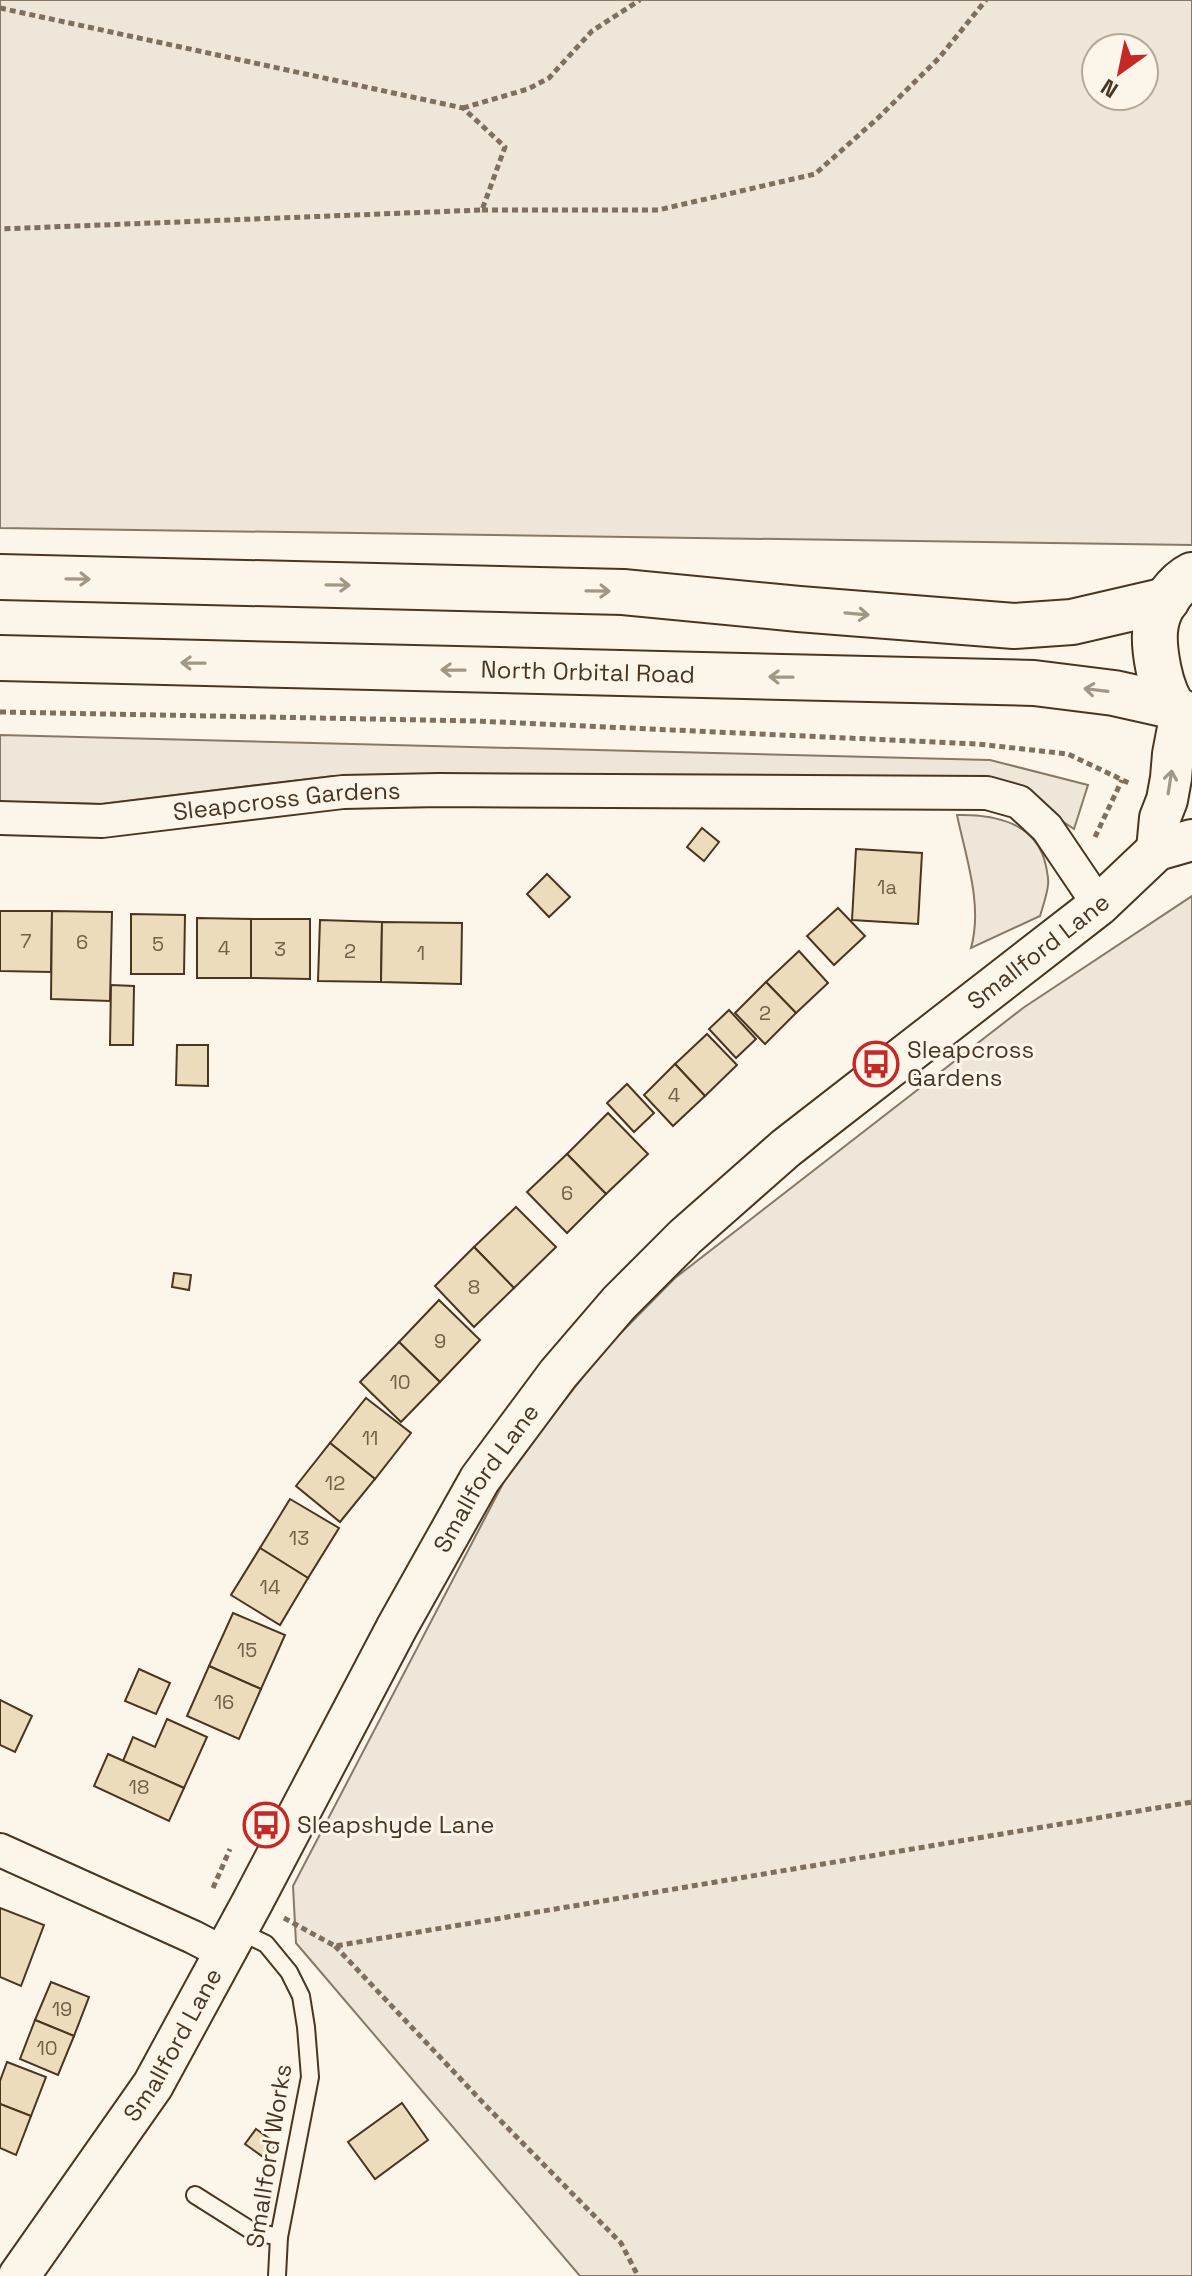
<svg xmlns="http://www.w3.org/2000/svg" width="1192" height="2276" viewBox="0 0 1192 2276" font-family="'Space Grotesk',sans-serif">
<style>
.green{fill:#ede6d9;stroke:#887966;stroke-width:2;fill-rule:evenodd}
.building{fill:#ecdcbc;stroke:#4a3520;stroke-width:2}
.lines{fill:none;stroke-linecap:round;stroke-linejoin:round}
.service-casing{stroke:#4a3520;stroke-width:20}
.minor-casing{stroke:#4a3520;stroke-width:36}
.tertiary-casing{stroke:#4a3520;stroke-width:44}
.trunk-casing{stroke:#4a3520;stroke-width:48}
.path{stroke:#7f6f5c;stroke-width:5;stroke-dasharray:6 4;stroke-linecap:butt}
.service{stroke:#fbf6e9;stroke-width:16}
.minor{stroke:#fbf6e9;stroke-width:32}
.tertiary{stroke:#fbf6e9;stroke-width:40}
.trunk{stroke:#fbf6e9;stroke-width:44}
.oneway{stroke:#a29684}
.labels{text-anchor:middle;stroke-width:6;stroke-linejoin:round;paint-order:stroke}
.number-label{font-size:20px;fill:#725f47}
.street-label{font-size:24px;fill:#4a3520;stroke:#fbf6e9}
.poi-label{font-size:24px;fill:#4a3520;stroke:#fbf6e9;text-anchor:start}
</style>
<rect width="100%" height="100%" fill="#fbf6e9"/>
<g class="green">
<path d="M0 0H1192V545L0 528ZM1096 48H1144V96H1096Z"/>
<polygon points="0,735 990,760 1088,785 1074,829 1020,793 984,785 333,776 100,804 0,802"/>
<path d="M957 815C995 814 1037 823 1046 866 1047 872 1049 879 1048 885 1047 895 1043 906 1040 916L971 948C983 905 966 858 957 815Z"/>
<polygon points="1192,896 1192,2276 580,2276 296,1943 293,1886 509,1472 604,1350 675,1278 1023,1008"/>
</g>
<g class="building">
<polygon points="702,828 719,842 704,861 687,847"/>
<polygon points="856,849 922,853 918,924 852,920"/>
<polygon points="547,874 570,897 549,917 527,894"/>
<polygon points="838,908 865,936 834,965 807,936"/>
<polygon points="0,911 52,911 51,972 0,971"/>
<polygon points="52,911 112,912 110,1001 51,999"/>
<polygon points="131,914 185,915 184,974 131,974"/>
<polygon points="197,918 251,919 251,978 197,978"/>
<polygon points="251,919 310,919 310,979 251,978"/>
<polygon points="320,920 382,922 381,982 318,981"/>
<polygon points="382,922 462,923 461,984 381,982"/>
<polygon points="799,951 828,983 796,1013 766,982"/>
<polygon points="766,982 796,1013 765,1044 735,1013"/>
<polygon points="111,985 134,986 133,1045 110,1045"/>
<polygon points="729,1010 756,1039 736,1058 709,1029"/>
<polygon points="707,1034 737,1065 705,1096 675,1064"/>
<polygon points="177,1045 208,1045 208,1086 176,1085"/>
<polygon points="675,1064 705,1096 673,1126 644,1095"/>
<polygon points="627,1084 654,1113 634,1132 607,1103"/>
<polygon points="608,1113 648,1154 606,1194 567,1154"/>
<polygon points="567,1154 606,1194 567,1233 527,1192"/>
<polygon points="516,1207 556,1247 514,1288 474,1247"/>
<polygon points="474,1247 514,1288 474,1327 435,1286"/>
<polygon points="174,1273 191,1275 189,1290 172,1287"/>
<polygon points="439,1300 480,1340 440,1382 399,1342"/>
<polygon points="399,1342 440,1382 401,1422 360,1382"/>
<polygon points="366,1398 411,1433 375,1479 330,1443"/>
<polygon points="330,1443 375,1479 340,1522 296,1486"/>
<polygon points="290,1499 339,1528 308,1578 260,1548"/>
<polygon points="260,1548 308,1578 280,1625 231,1595"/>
<polygon points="233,1613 285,1635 261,1689 209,1666"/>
<polygon points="209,1666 261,1689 239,1739 187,1716"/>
<polygon points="139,1669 170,1683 156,1714 125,1701"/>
<polygon points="0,1700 32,1716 15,1752 0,1745"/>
<polygon points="167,1719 207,1737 184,1788 123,1761 133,1737 155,1747"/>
<polygon points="108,1754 184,1788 169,1821 94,1786"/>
<polygon points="0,1908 44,1925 21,1986 0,1977"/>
<polygon points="51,1982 89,1997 74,2036 35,2020"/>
<polygon points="35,2020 74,2036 58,2075 20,2059"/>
<polygon points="7,2062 46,2077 31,2116 0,2104 0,2081"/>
<polygon points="402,2103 428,2140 375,2179 348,2142"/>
<polygon points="0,2104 31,2116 16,2155 0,2148"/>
<polygon points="256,2129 277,2144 266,2159 245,2144"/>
</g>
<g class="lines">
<g class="service-casing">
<g id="service">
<polyline points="239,1931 266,1944 289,1972 301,1996 306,2027 310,2077 279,2237 277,2276"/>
<polyline points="195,2195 252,2231 279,2237"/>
</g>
</g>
<g class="minor-casing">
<g id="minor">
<path id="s1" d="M0 818 102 821 343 792 439 790 987 793 1019 802 1047 828 1099 905"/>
<polyline points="0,1850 193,1937 224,1953"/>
</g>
</g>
<g class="tertiary-casing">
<g id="tertiary">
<polyline points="1157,850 1160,818 1167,800 1171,778 1173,754 1181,712"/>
<path id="s2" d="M19 2276 153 2085 253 1901 397 1627 480 1479 558 1374 619 1303 685 1237 786 1148 1099 905 1157 850 1192 840"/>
</g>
</g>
<g class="trunk-casing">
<g id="trunk">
<polyline points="0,577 623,592 799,609 1014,626 1072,622 1167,600"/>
<path id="s3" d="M0 658 1034 683 1114 693 1172 706"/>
<path d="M1192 717C1186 714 1180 712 1175 708 1160 694 1152 644 1156 624 1159 606 1176 583 1192 575"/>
</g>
</g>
<g class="path">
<polyline points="0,8 463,108 505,147 482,210 0,229"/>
<polyline points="463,108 528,89 549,78 592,31 640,0"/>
<polyline points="482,210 658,210 815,174 878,118 939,58 986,0"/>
<polyline points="0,712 476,721 978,744 1068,754 1131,784"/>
<polyline points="1095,837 1122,780"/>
<polyline points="213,1888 230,1849"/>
<polyline points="284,1918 335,1946 1192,1802"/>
<polyline points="335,1946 489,2109 621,2243 638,2276"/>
</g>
<use href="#service" class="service"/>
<use href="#minor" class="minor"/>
<use href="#tertiary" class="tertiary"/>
<use href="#trunk" class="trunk"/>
</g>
<defs><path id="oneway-shaft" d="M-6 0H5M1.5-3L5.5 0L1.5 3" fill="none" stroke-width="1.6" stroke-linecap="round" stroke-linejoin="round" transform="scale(2)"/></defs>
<g class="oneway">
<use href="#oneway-shaft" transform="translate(78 579) rotate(1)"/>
<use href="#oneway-shaft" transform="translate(338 585) rotate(1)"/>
<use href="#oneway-shaft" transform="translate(598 591) rotate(1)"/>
<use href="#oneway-shaft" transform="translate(857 614) rotate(5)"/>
<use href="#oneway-shaft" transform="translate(193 663) rotate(-179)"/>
<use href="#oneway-shaft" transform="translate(453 670) rotate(-179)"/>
<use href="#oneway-shaft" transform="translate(781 677) rotate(-179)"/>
<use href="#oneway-shaft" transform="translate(1096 690) rotate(-173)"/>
<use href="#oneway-shaft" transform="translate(1170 782) rotate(-81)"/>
</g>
<defs>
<g id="bus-ring" transform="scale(2.3)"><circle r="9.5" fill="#fbf6e9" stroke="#c62828" stroke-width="1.5"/><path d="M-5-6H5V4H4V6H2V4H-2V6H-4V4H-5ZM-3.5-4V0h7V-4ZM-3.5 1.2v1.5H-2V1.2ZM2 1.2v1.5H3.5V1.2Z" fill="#c62828"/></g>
</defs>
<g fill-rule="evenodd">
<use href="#bus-ring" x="876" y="1064"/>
<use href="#bus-ring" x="266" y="1825"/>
</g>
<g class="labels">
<g class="number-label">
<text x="887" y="894">1a</text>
<text x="26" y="948">7</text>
<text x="82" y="949">6</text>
<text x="158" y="951">5</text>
<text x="224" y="955">4</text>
<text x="280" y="956">3</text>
<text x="350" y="958">2</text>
<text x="421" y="960">1</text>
<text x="765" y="1020">2</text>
<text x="674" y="1102">4</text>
<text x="567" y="1200">6</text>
<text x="474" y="1294">8</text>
<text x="440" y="1348">9</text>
<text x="400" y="1389">10</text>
<text x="370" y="1445">11</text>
<text x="335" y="1490">12</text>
<text x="299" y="1545">13</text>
<text x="270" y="1594">14</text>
<text x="247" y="1657">15</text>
<text x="224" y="1709">16</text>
<text x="139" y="1794">18</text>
<text x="62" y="2016">19</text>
<text x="47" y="2055">10</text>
</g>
<g class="street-label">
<text dy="8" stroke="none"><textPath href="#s3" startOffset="588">North Orbital Road</textPath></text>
<text dy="8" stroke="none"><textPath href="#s1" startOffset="288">Sleapcross Gardens</textPath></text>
<text dy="8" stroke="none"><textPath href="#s2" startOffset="1694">Smallford Lane</textPath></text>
<text dy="8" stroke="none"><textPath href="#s2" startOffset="926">Smallford Lane</textPath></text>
<text dy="8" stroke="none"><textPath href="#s2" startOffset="278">Smallford Lane</textPath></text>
<text transform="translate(269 2156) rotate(-81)" y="8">Smallford Works</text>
</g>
<g class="poi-label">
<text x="907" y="1058">Sleapcross<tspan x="907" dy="28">Gardens</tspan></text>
<text x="297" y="1833">Sleapshyde Lane</text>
</g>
</g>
<g transform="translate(1120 72) rotate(213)"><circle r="38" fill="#fbf6e9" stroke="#b4a999" stroke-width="2"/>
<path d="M0-6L14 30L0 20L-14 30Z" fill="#c62828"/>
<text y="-12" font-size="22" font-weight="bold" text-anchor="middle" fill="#4a3520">N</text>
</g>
</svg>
